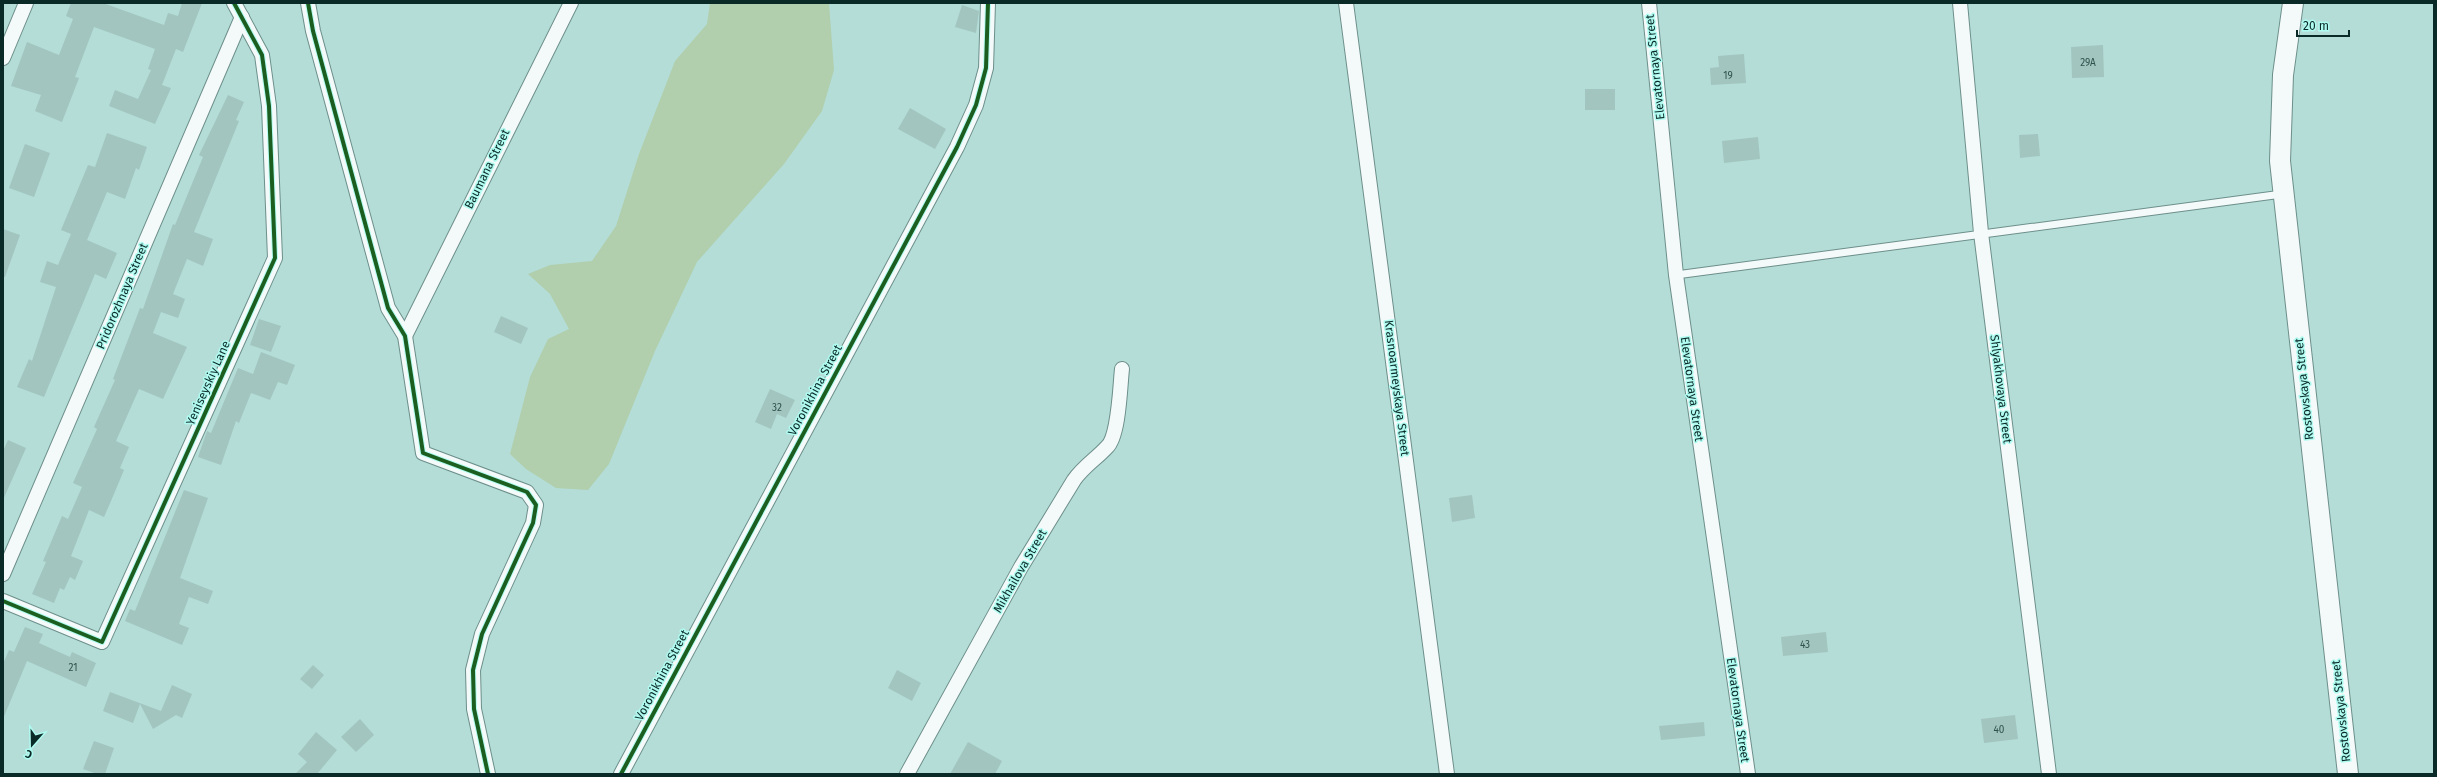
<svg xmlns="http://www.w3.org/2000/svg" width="2437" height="777" viewBox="0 0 2437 777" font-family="'Fira Sans',sans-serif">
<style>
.green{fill:#b1cfad}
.building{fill:#a2c5c0}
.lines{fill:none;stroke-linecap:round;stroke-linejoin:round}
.lane-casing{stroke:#6d8f8b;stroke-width:9}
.street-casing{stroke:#6d8f8b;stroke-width:16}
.secondary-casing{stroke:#6d8f8b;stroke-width:22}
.lane{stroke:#f4faf9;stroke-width:7}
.street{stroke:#f4faf9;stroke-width:14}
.secondary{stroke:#f4faf9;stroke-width:20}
.cycleway-casing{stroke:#b0fbf1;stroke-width:6}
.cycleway{stroke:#1b5e20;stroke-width:4}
.labels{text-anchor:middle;stroke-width:3;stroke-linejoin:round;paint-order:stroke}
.number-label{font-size:10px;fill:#30524d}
.street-label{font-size:12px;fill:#092a26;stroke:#b0fbf1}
</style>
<rect width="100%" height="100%" fill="#b4ddd7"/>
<polygon class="green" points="710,3 829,3 834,70 822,111 784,164 697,262 655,351 609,464 588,490 556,488 526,469 510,454 530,377 548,339 569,329 550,294 528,274 550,265 592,261 616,226 639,154 675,61 707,24"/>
<g class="building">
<polygon points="71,3 103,3 164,25 168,13 178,16 182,3 202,3 183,52 176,49 162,85 171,88 155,124 109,106 115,90 138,99 151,70 148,69 155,49 94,27 75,77 79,78 62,122 35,111 41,95 11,86 27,42 59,55 73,19 66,16"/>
<polygon points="962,5 979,11 976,33 955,27"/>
<polygon points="2103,45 2104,77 2072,78 2071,47"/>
<polygon points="1744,54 1746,83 1711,85 1710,68 1719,67 1718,56"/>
<rect x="1585" y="89" width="30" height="21"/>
<polygon points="228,95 244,102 236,120 239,121 194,232 213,239 203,266 187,259 173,294 185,299 178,318 161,312 153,333 187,347 163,399 139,389 116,441 129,447 120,468 124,470 111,501 104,517 89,510 71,556 83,561 75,580 70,577 64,590 60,588 54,603 32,594 46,562 43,561 62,516 68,519 82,487 73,483 97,429 94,427 115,380 113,379 140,308 143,309 173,224 175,225 203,157 199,155"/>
<polygon points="910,108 946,129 935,149 898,129"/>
<polygon points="107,133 147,147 139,170 136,168 125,199 107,192 87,240 117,253 106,279 95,274 44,397 17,387 29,359 32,361 56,287 40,282 47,261 58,265 71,234 61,230 88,165 95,167"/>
<polygon points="2038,134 2040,156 2020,158 2019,135"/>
<polygon points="1758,137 1760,159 1724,163 1722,141"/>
<polygon points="25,144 50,153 34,197 9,188"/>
<polygon points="3,229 20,235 5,277 3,277"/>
<polygon points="501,316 528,328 521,344 494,332"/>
<polygon points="259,319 281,326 271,352 250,345"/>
<polygon points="261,352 295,365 287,385 278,382 270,400 251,393 239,423 236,421 221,465 198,457 207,431 211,433 238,368 253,374"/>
<polygon points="770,389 795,400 786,418 777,414 771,429 755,422"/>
<polygon points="8,440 26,448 3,500 3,451"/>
<polygon points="184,490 208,498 180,578 213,591 208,604 189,597 179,624 189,628 182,645 125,621 130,609 135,611"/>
<polygon points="1472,495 1475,518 1452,522 1449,498"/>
<polygon points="25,627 43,634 39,643 70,657 72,652 96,663 86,687 27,661 3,719 3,664 9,650 14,652"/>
<polygon points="1826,632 1828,652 1783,656 1781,637"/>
<polygon points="313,665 324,675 312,689 300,679"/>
<polygon points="897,670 921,683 912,701 888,688"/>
<polygon points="172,685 192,694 182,718 176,715 153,729 140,704 133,723 103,711 110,692 161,711"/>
<polygon points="2015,715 2018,739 1984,743 1981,719"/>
<polygon points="360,719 374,735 356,752 341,737"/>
<polygon points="1704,722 1705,736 1661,740 1659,726"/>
<polygon points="316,732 337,750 317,774 295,774 307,762 298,754"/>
<polygon points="94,741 114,748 105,774 97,774 83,769"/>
<polygon points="968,742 1002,761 995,774 950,774"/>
</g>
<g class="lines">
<g class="lane-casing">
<polyline id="lane" points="1676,275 2282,194"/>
</g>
<g class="street-casing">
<g id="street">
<polyline points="308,3 313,31 388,308 405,336 423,453 527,492 536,505 533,523 482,634 473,670 474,709 488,774"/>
<polyline points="1346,3 1447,774"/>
<polyline points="1649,3 1676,275 1748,774"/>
<polyline points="1960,3 1981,233 2049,774"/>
<polyline points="3,58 26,3"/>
<polyline points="405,336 571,3"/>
<polyline points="3,574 242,17"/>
<polyline points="3,601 102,642 275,258 269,106 262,55 234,3"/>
<polyline points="621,774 957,147 976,105 986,68 988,3"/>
<path d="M907 774 1021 567 1074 480C1084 466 1096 459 1107 447 1119 436 1120 386 1122 369"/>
</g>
</g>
<g class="secondary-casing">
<polyline id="secondary" points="2293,3 2283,75 2280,161 2348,774"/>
</g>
<use href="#lane" class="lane"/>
<use href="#street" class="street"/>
<use href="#secondary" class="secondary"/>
<g class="cycleway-casing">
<g id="cycleway">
<polyline points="308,3 313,31 388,308 405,336 423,453 527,492 536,505 533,523 482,634 473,670 474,709 488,774"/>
<polyline points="3,601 102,642 275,258 269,106 262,55 234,3"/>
<polyline points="621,774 957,147 976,105 986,68 988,3"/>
</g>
</g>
<use href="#cycleway" class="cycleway"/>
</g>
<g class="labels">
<g class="number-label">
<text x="2088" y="66">29А</text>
<text x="1728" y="79">19</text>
<text x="777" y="411">32</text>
<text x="1805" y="648">43</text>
<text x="73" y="671">21</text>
<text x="1999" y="733">40</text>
</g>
<g class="street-label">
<text transform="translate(1655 67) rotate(-96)" y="4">Elevatornaya Street</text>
<text transform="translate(487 169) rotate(-64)" y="4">Baumana Street</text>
<text transform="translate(122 296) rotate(-67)" y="4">Pridorozhnaya Street</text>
<text transform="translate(208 383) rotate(-66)" y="4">Yeniseyskiy Lane</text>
<text transform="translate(1397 388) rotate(83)" y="4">Krasnoarmeyskaya Street</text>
<text transform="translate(1692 389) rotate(82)" y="4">Elevatornaya Street</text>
<text transform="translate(2001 389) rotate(83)" y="4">Shlyakhovaya Street</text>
<text transform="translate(2304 389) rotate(-96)" y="4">Rostovskaya Street</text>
<text transform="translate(815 390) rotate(-62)" y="4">Voronikhina Street</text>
<text transform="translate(1020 571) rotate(-60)" y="4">Mikhailova Street</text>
<text transform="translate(662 675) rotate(-62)" y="4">Voronikhina Street</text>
<text transform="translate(1738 710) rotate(82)" y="4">Elevatornaya Street</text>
<text transform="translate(2341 711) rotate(-96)" y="4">Rostovskaya Street</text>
</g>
</g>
<rect width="2437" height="777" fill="none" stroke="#092a26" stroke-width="8"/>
<g transform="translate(32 745) rotate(200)" stroke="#b0fbf1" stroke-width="3" paint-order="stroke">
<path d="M0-3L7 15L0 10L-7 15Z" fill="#092a26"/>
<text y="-6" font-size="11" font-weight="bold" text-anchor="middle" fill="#092a26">С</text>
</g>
<path d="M2297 30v6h52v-6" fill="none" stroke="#092a26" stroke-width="2"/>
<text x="2303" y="30" font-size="12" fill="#092a26" stroke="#b0fbf1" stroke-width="3" paint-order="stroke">20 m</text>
</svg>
